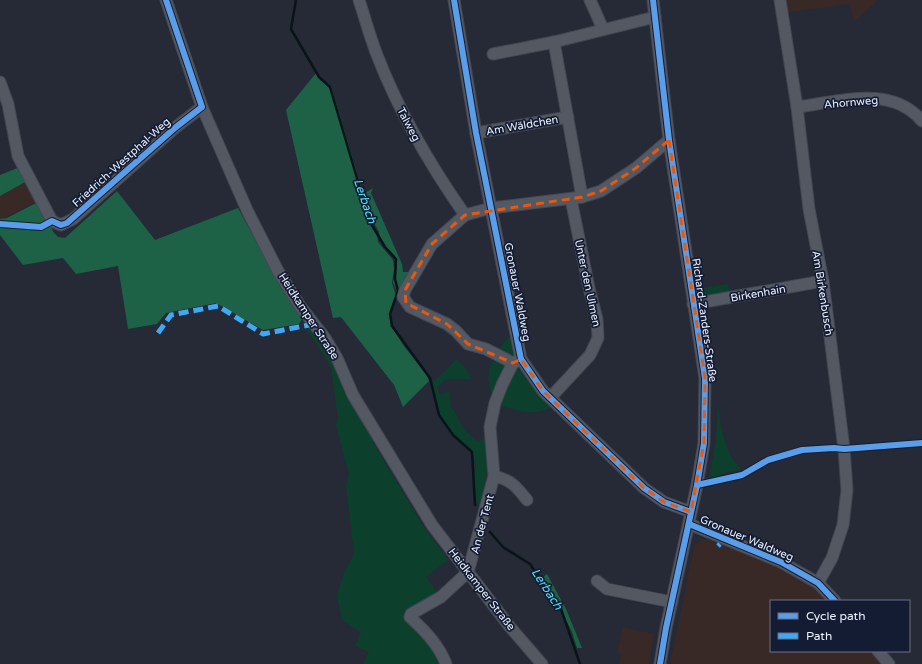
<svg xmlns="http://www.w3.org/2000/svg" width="922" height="664" viewBox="0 0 922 664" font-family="'Varela Round',sans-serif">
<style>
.commercial{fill:#392926}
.green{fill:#0c402c}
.forest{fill:#1d6246}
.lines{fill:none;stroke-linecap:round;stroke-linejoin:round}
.stream{stroke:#091418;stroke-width:2.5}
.minor-casing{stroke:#434752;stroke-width:13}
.minor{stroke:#545862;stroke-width:11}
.quiet{stroke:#3fa9f5;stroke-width:5;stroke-dasharray:10 5;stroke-linecap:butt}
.cycleway-casing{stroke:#141c33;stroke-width:8}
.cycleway{stroke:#5a9eea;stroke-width:6}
.marked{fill:none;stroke:#e8590c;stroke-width:3;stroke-dasharray:8 5;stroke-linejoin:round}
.labels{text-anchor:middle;stroke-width:3.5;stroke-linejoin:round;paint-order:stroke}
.street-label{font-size:11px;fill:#eaf0fd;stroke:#141c33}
.water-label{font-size:12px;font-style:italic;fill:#52e2f8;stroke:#141c33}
</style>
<rect width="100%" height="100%" fill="#252a36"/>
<g class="commercial">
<polygon points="786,0 878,0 854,22 850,4 788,12"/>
<polygon points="27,181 37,201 7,217 0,218 0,196"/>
<polygon points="705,539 766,559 815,588 829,601 771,601 771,651 871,651 882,664 670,664 694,547 699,541"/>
<polygon points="623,627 654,634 649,664 619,664 621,654 617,653"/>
</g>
<g class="green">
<polygon points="728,284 730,295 705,300 703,288"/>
<polygon points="311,328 325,346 348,399 352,399 372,435 374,444 423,526 448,560 426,577 437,592 407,612 405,618 428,641 441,664 363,664 369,652 355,646 361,632 342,620 337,595 344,573 354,554 346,486 349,474 336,425 338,418 331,368 324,355 306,329"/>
<polygon points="509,337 512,339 515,355 512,358 498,349"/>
<path d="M496 358 507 363 494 399C488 388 485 366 496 358Z"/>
<polygon points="457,359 467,370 471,379 446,379 437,387 440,395 449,391 451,407 457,415 463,429 477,441 485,439 487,469 482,510 477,503 473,482 476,465 472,450 457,439 439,415 432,383"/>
<path d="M521 369 523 370 552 407C536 416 517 412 500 405L514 371Z"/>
<path d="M718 404C720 422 725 460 743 469L727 472 709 480 716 441Z"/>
</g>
<g class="forest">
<polygon points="316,73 320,80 331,86 362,190 368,216 377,232 378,242 393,260 394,269 392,283 396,296 390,314 391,326 404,346 427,376 429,381 403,407 394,385 341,317 333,318 286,110"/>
<polygon points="20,167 27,181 0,196 0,175"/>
<polygon points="373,188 371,193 402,264 403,272 411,272 400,298 397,301 397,292 393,282 397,268 396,258 380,242 379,232 370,215 365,193"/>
<polygon points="117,191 155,240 238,208 276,278 302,319 299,324 263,330 216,303 166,313 157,324 128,329 118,266 76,274 63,258 23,265 0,235 0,219 7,218 38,202 54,233 58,237 65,238"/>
<polygon points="547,574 566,609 582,648 577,648 572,632 564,616 561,605 542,578"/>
</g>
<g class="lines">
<g class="stream">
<polyline points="296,0 291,29 319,77 330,87 370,222 385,247 396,259 395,279 398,291 390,314 392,326 430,378 439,415 453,435 472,452 475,505"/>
<polyline points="490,532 503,547 530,564 561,609 580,664"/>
</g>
<g class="minor-casing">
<g id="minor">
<polyline points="166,0 202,107 247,210 278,271 300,306 325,338 337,358 353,395 432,525 510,627 542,664"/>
<path d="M359 0C365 18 370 37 377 55 399 112 430 165 465 215L491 208 582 197 601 191 636 168 669 140"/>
<polyline points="454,0 476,133 521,359 543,391 644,488 664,502 691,512"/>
<polyline points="590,0 603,29"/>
<polyline points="653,0 669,140 705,378 704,443 697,485 666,628 660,664"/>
<polyline points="780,0 797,107 809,209 823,281 844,449 847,490 843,525 832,558 818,583"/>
<polyline points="554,42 655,17"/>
<polyline points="493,54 554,42 582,197"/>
<polyline points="0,82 8,104 18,156 52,221 61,225 73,219 176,127 202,107"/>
<path d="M797 107C838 102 891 84 922 121"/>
<polyline points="476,133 568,117"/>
<polyline points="465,215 432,244 405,290 403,297 410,307 447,324 456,331 468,344 486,349 513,363"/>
<polyline points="693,304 823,281"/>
<polyline points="550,398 590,355 598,338 597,319 589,288 571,199"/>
<path d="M494 476C511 480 516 486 527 500"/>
<polyline points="689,524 781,562 818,583 835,601"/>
<polyline points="597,581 607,589 672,602"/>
<polyline points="878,651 889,664"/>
<path d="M446 664C439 645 425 631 410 617L411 614 441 597 468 572 494 476 490 427 495 403 502 385 513 363 521 359"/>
</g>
</g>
<use href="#minor" class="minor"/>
<g class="quiet">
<polyline points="158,333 171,315 218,306 263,334 314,324"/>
<polyline points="718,546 720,544"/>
</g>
<g class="cycleway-casing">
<g id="cycleway">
<polyline points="454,0 476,133 521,359 543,391 644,488 664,502 691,512"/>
<polyline points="653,0 669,140 705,378 704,443 697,485 666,628 660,664"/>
<polyline points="0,224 41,227 52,221 61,225 67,223 176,127 202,107 166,0"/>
<polyline points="697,485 742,475 768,460 802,450 834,448 844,449 922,443"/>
<polyline points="689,524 781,562 818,583 835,601"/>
</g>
</g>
<use href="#cycleway" class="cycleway"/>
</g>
<path class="marked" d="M669 140 705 378 704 443 691 512 664 502 644 488 543 391 521 359 513 363 468 344 447 324 406 303 405 290 432 244 465 215 582 197 601 191 636 168Z"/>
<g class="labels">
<g class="street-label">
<text transform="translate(851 102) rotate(-5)" y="4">Ahornweg</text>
<text transform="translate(409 124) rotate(62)" y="4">Talweg</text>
<text transform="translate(522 125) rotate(-10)" y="4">Am Wäldchen</text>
<text transform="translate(121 162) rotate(-42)" y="4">Friedrich-Westphal-Weg</text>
<text transform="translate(588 283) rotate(78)" y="4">Unter den Ulmen</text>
<text transform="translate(518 292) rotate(79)" y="4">Gronauer Waldweg</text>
<text transform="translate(758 293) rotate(-10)" y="4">Birkenhain</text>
<text transform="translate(823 293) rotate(81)" y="4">Am Birkenbusch</text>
<text transform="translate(309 316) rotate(57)" y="4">Heidkamper Straße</text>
<text transform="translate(705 320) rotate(82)" y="4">Richard-Zanders-Straße</text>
<text transform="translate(482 524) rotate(-75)" y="4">An der Tent</text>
<text transform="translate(747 538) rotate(23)" y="4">Gronauer Waldweg</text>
<text transform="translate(482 589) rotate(52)" y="4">Heidkamper Straße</text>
</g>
<g class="water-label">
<text transform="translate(365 201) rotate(71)" y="4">Lerbach</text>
<text transform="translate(547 589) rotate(57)" y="4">Lerbach</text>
</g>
</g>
<rect x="770" y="600" width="140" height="52" fill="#141c33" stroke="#6a7184"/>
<rect x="778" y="613" width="20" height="6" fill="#5a9eea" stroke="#6a7184"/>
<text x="806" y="620" font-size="12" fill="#eaf0fd">Cycle path</text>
<rect x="778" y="633" width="20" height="6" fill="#3fa9f5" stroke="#6a7184"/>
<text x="806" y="640" font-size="12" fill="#eaf0fd">Path</text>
</svg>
